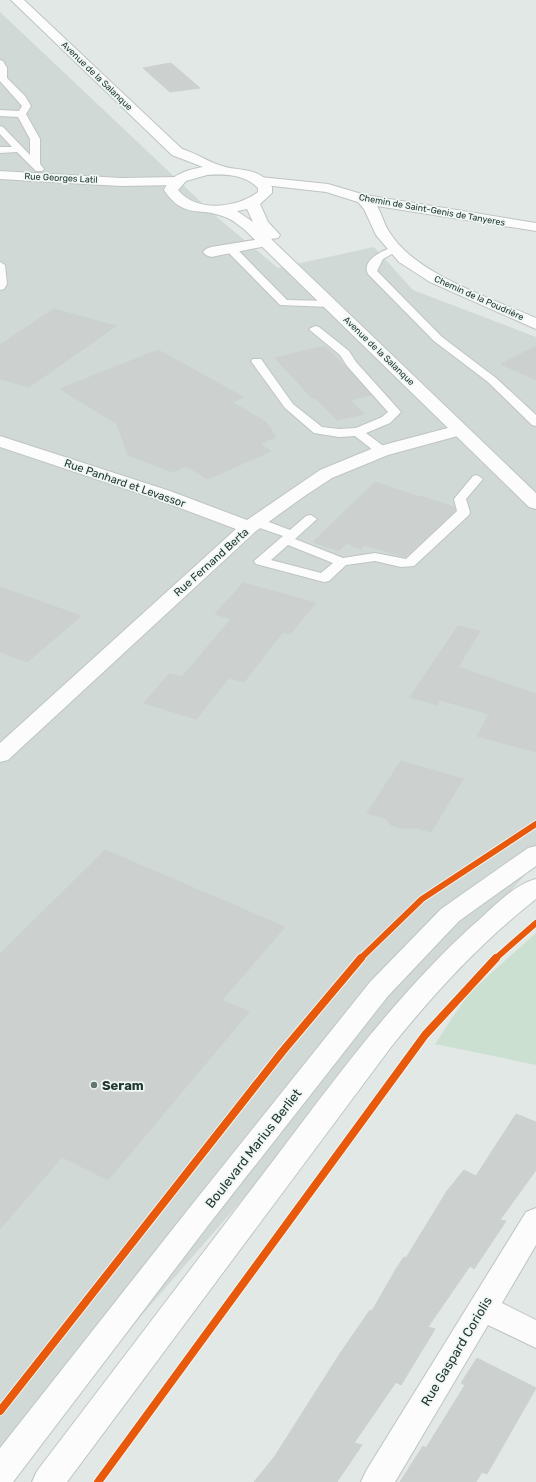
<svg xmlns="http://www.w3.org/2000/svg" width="536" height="1482" viewBox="0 0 536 1482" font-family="Rubik,sans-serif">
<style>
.built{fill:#d0d9d5}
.green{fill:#cce0d2}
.building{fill:#ccd1cf;stroke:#cbd1ce}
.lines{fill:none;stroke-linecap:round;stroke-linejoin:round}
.service-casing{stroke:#bfc4c2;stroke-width:2}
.minor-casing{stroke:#bfc4c2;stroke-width:2}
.secondary-casing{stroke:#bec5c2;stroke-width:2}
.service{fill:#fbfcfb;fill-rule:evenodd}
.minor{fill:#fbfcfb;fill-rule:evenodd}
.secondary{fill:#fbfcfb;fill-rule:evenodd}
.cycleway-far1-casing{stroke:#f0f7f3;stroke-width:8}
.cycleway-casing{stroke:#f0f7f3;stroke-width:10}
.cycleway-far1{stroke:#e8590c;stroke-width:6}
.cycleway{stroke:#e8590c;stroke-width:8}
.poi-dot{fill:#657671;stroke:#f0f7f3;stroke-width:1.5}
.labels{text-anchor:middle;stroke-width:3.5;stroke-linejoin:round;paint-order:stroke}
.far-street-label{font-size:9px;fill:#223833;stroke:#f0f7f3}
.street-label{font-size:11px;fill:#223833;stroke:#f0f7f3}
.near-poi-label{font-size:13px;font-weight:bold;fill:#223833;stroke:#f0f7f3;text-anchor:start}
.near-street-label{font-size:13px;fill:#223833;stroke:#f0f7f3}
</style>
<rect width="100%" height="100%" fill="#e2e8e5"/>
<polygon class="built" points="0,12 218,218 278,268 374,247 413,290 536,337 536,862 0,1478"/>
<polygon class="green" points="536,933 536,1065 435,1044 469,993"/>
<g class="building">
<polygon points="171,63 200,88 170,92 143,68"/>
<polygon points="54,309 116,326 29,387 0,379 0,345"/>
<polygon points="325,346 344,365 371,395 350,400 364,414 337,420 315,398 313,399 275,358"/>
<polygon points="536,346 536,380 501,364"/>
<polygon points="158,350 243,397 232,402 266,422 276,437 260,444 271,451 208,479 186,466 173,472 128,455 117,424 60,389"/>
<polygon points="375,482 419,497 420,496 454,507 455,511 405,557 365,545 361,549 346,543 339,551 313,542"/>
<polygon points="243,583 316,603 290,634 283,632 244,682 229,678 196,719 144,703 169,674 182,677 231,619 215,614"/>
<polygon points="0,587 81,616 27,662 0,652"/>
<polygon points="458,626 480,631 458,667 536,694 536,752 477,736 489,714 440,700 437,705 410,697"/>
<polygon points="401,761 463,779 431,832 417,828 400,828 391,825 387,819 367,813"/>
<polygon points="105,850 285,927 222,1000 249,1012 108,1180 62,1157 0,1229 0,954"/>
<polygon points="516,1114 536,1122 536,1170 500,1220 506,1221 474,1269 470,1266 428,1327 435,1329 401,1385 396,1382 354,1443 362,1445 337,1482 254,1482 275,1456 339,1355 370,1310 372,1311 396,1269 404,1257 406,1258 447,1191 464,1170 476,1176"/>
<polygon points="477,1358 536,1388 487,1474 482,1472 476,1482 400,1482 423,1446 426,1448 465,1385 461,1383"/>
</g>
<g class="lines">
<g class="service-casing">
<g id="service">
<polygon points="0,60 3,61 7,68 7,78 25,96 31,106 26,114 40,139 40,164 44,169 42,171 36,171 17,152 0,153 0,147 12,147 0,134 0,126 3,127 30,155 30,139 18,117 0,116 0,110 19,111 22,106 0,81"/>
<polygon points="230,245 234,246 287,300 330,301 335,304 330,307 280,305 226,250 225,248"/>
<path d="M394 247 399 250 383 259 377 271 442 337 496 378 536 415V426L532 425 488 382 434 341 368 274C361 260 383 250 394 247Z"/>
<polygon points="0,262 5,265 7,284 4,289 0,290"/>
<polygon points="315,326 319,327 349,351 356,362 401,412 390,423 366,433 386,448 388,451 386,454 378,454 355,436 339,437 314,433 285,408 251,361 253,359 261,359 293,404 322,427 339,429 356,428 382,417 388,412 347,366 340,355 311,331 309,329"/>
<path d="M477 475 483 479 466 499 470 512 469 515 414 566 401 567 375 561 346 565 329 581 324 582 256 564 254 561 283 536 251 525 250 522 251 519H261L290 530 306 516 311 515 317 519 295 539 343 558 375 553 406 559 457 511 454 499 473 476ZM288 545 333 563 321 573 271 560Z"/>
</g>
</g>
<g class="minor-casing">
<g id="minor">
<polygon points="0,171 121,178 177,177 182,178 184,181 182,184 177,185 121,186 0,179"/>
<path d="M260 177 328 184 365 195 536 223V231L377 206C382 214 384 225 390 233 415 274 493 299 536 318V329L430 282 399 262 376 235 364 209 358 202 326 192 255 184 253 181 255 178Z"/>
<polygon points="266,238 271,239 273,242 271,245 211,257 206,255 203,252 206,249 211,247"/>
<polygon points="459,425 465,426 468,430 465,434 388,455 332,478 306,495 256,531 8,760 0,762 0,743 236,529 156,499 0,447 0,436 170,491 247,520 320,470 376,447"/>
<polygon points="536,1208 536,1245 502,1303 536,1320 536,1348 488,1325 395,1482 361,1482 366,1471 526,1212"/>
</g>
</g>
<g class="secondary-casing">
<g id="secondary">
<path d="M11 0H24L182 149C196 153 208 162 222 166 241 172 258 166 272 187V193L260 204 268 222 280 235 278 238 271 239 536 493V509L529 507 244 229C238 225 232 219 225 217 199 206 184 220 164 190 171 174 187 170 203 167L172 155ZM207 175C225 174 244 174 258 188V192C237 208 196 213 178 190L186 181ZM247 209 253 222 237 211Z"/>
<polygon points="536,846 536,866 459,921 388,996 210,1223 13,1482 0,1482 0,1448 190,1207 370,982 441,909 528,848"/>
<path d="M536 879V899C481 942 435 992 391 1047L67 1482H32L37 1471C108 1378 179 1284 250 1191 323 1096 392 996 482 917 497 903 516 884 536 879Z"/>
</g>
</g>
<use href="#service" class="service"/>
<use href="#minor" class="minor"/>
<use href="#secondary" class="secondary"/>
<g class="cycleway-far1-casing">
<g id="cycleway-far1">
<polyline points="360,959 422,899 536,824"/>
<polyline points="495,959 536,923"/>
</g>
</g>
<g class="cycleway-casing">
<g id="cycleway">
<polyline points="0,1411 282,1052 361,958"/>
<polyline points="98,1482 425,1035 496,958"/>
</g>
</g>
<use href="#cycleway-far1" class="cycleway-far1"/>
<use href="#cycleway" class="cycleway"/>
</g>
<circle class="poi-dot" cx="94" cy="1085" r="4"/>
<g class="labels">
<g class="far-street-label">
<text transform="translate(97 76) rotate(44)" y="3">Avenue de la Salanque</text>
<text transform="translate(61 178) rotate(3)" y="3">Rue Georges Latil</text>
<text transform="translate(432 210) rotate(10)" y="3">Chemin de Saint-Genis de Tanyeres</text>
<text transform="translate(479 298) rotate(24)" y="3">Chemin de la Poudrière</text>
<text transform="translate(379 351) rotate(44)" y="3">Avenue de la Salanque</text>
</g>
<g class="street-label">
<text transform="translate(125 483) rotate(19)" y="4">Rue Panhard et Levassor</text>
<text transform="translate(211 562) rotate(-42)" y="4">Rue Fernand Berta</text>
</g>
<g class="near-poi-label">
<text x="102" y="1090">Seram</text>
</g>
<g class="near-street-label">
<text transform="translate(253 1148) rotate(-52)" y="5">Boulevard Marius Berliet</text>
<text transform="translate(456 1351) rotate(-59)" y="5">Rue Gaspard Coriolis</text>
</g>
</g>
</svg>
